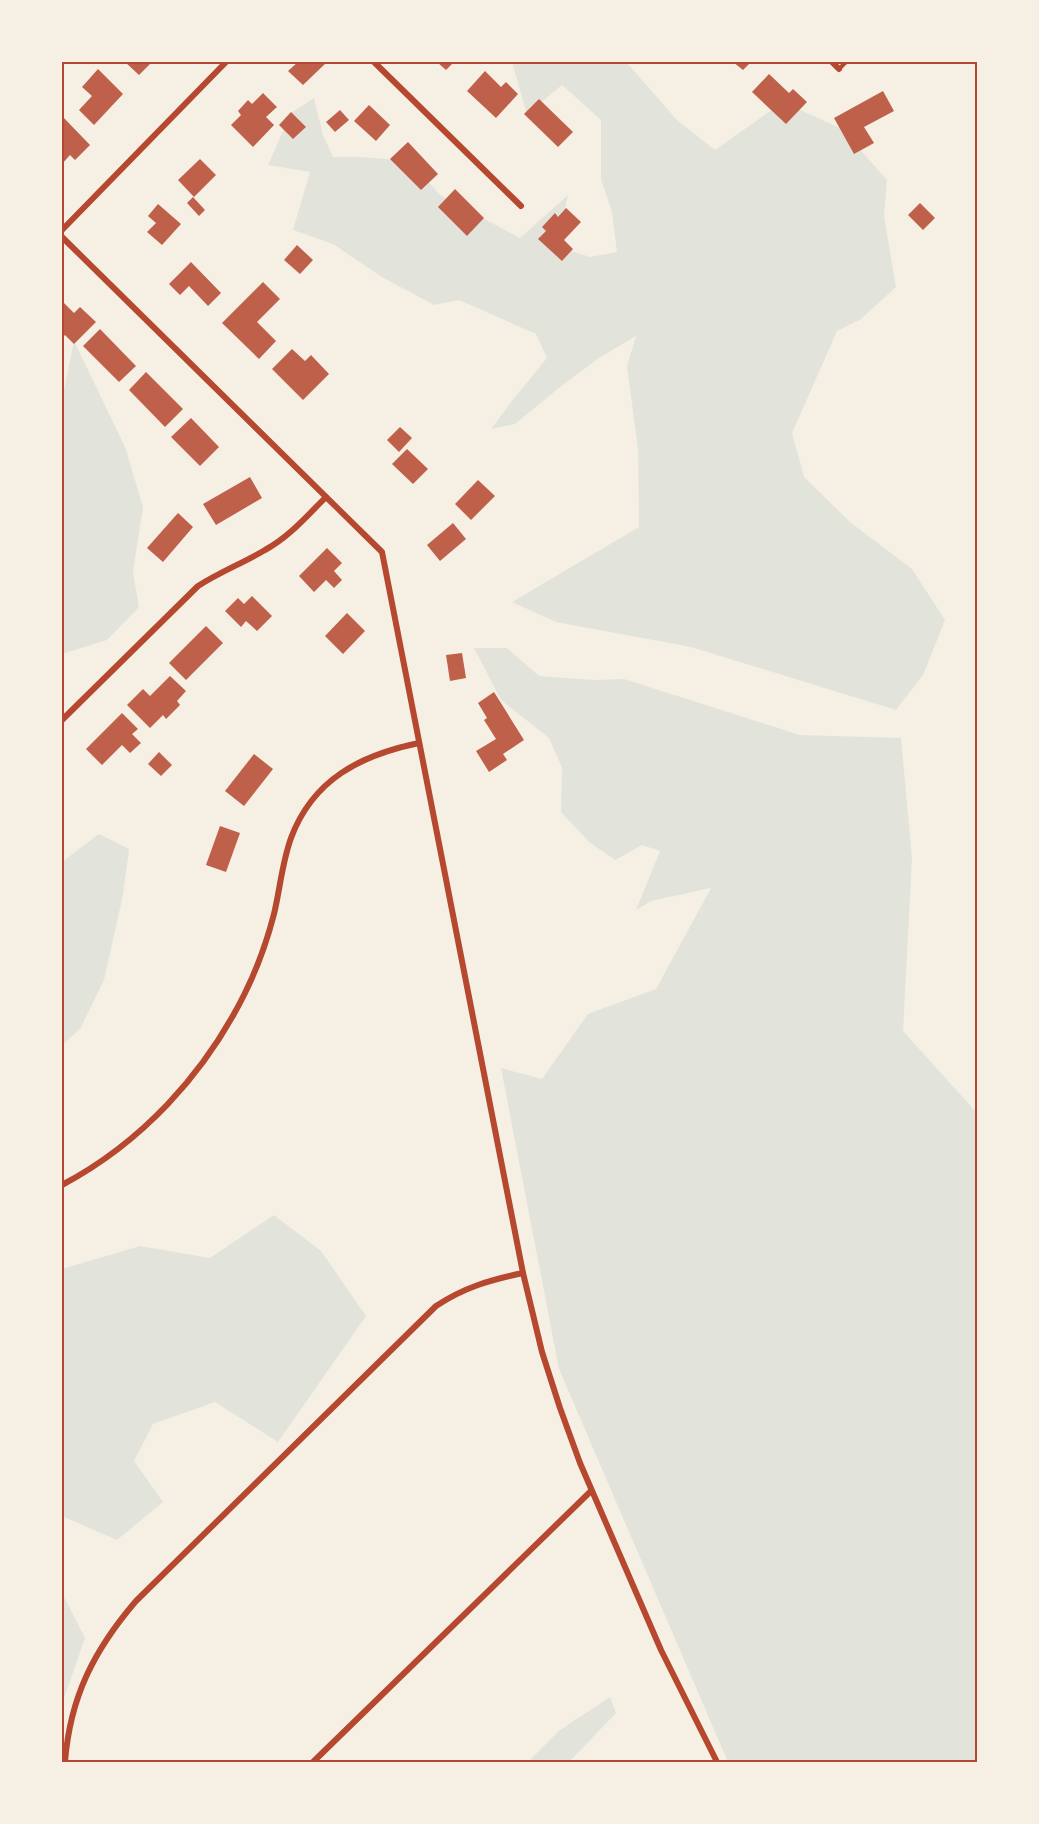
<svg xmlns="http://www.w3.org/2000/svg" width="1039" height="1824" viewBox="0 0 1039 1824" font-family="Jost,sans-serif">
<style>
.green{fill:#e2e4dc}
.building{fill:#bf614a}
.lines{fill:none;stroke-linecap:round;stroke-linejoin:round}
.service{stroke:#b5482f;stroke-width:4}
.minor{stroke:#b5482f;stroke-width:6}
.neatline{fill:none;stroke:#b5482f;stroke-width:2}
</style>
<rect width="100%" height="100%" fill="#f6efe4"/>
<g class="green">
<polygon points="512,62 626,62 678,121 715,150 783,102 842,129 887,180 884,216 896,287 861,319 837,331 792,433 804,477 850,522 912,569 945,620 923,675 896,710 691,647 556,622 512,602 639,527 638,449 627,366 636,336 599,358 560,387 515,424 491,429 515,397 547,358 536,334 459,300 434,305 382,277 333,244 293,230 310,172 268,165 291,113 314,98 323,135 333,157 361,157 410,161 440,195 520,238 568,195 557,246 590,257 617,252 612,212 601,179 601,120 562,85 527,114"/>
<polygon points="74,341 125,447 143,507 133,572 139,607 107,640 62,654 62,399"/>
<polygon points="474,648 507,648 539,676 594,680 624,679 800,735 901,738 912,858 903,1031 977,1113 977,1762 728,1762 559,1369 501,1068 542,1079 588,1014 656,989 711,888 651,901 636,910 660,851 642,845 615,860 589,842 561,812 562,768 549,738 501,700"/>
<polygon points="99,834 129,849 123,895 104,980 80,1029 62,1045 62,862"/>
<polygon points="274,1215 321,1251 366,1316 278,1442 215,1402 153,1424 134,1461 163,1502 117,1540 62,1516 62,1269 140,1246 210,1258"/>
<polygon points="62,1593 85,1638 62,1704"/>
<polygon points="610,1697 616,1713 569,1762 528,1762 560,1730"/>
</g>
<g class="building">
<polygon points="125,62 152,62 139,75"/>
<polygon points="298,62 324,62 326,63 303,85 288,71"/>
<polygon points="437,62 454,62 446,70"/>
<polygon points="733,62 751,62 743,70"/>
<polygon points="98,69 123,94 94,125 79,110 92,96 82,87"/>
<polygon points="485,71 501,87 506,82 518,94 496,118 467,91"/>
<polygon points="769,74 789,93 793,89 807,102 786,124 752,92"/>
<polygon points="883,91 894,111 864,127 874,143 854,154 834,118"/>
<polygon points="263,93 277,107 266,117 274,125 253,147 231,125 241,115 238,111 248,100 252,104"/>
<polygon points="539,99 573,132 558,147 524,114"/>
<polygon points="369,105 390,125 376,141 354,121"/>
<polygon points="340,110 349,120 335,132 326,122"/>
<polygon points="291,112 306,127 293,139 279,125"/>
<polygon points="62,116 90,145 75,160 70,155 62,164"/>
<polygon points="408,142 438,174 421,190 390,159"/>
<polygon points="200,159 216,175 194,197 178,180"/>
<polygon points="455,189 484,218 467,236 438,207"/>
<polygon points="193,197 205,210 199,216 187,203"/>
<polygon points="920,203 935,218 923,230 908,215"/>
<polygon points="158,204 181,224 162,245 147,232 156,223 148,216"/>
<polygon points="566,208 581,222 564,240 573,249 562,261 538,239 546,231 542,227 555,213 558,217"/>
<polygon points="297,245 313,260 300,274 284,260"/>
<polygon points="191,262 221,293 208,306 189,286 180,295 169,284"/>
<polygon points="263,282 280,299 257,322 276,341 259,359 222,323"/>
<polygon points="62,301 74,313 80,307 96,322 74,344 65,335 62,338"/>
<polygon points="100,329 136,366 119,382 83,346"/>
<polygon points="292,349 305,361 311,355 329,374 303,400 272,369"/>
<polygon points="146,372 183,409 165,427 129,390"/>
<polygon points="191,418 219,447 200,466 171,437"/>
<polygon points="400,427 412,438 399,452 387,440"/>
<polygon points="407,449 428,469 413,484 392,464"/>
<polygon points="250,477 262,498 216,525 203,504"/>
<polygon points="478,480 495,496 471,520 455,504"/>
<polygon points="178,513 193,527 163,562 147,548"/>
<polygon points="453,523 466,539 440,561 427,545"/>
<polygon points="327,548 342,563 334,571 342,580 334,588 326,580 314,592 299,576"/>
<polygon points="252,596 272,616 257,631 246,621 241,627 225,611 238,598 244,604"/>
<polygon points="347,613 365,631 343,654 325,636"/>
<polygon points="206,626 223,643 186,680 169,663"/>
<polygon points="462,653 466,678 450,681 446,655"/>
<polygon points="170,676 186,691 177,701 180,705 166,719 163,715 150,728 127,705 143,689 150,696"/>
<polygon points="494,692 524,740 503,754 507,760 489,772 476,751 496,739 484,720 487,718 478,703"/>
<polygon points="122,713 138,729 132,734 141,743 130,753 122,745 102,765 86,749"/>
<polygon points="159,752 172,765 161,776 148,764"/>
<polygon points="254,754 273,769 244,806 225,791"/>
<polygon points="220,826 240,833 226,872 206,865"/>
</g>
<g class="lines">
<polyline class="service" points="839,69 846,62"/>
<g class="minor">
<polyline points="374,62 521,206"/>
<polyline points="832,62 839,69"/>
<polyline points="62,230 226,62"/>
<polyline points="62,237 382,552 523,1273 542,1352 560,1408 580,1463 661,1650 717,1762"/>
<path d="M62 720 198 586C220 572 243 563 265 550 289 537 307 516 326 497"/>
<path d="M62 1185C141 1143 204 1075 244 995 257 969 267 941 274 914 280 889 282 863 291 838 313 779 361 755 419 743"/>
<path d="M65 1762C70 1697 94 1650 136 1601L436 1306C465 1287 490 1280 523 1273"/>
<polyline points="313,1762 591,1491"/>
</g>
</g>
<rect width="1039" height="1824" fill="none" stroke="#f6efe4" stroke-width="126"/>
<rect x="63" y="63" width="913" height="1698" class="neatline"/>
</svg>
